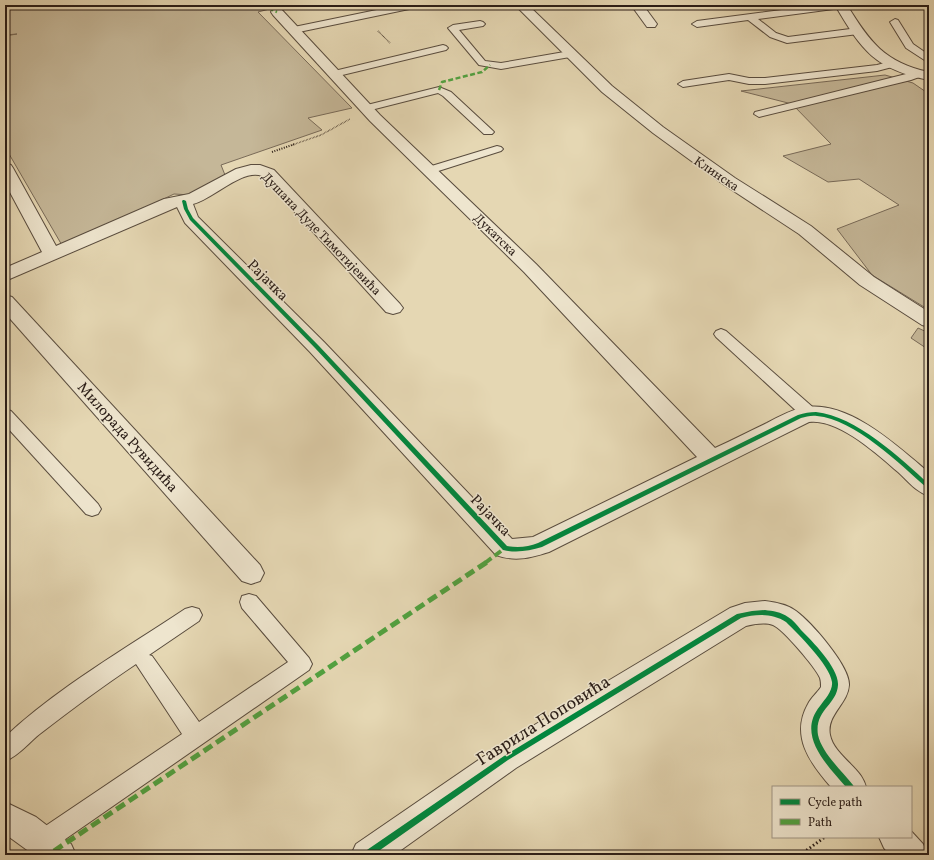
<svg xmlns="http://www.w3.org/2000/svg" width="934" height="860" viewBox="0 0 934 860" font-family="Vollkorn,serif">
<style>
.green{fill:#c5b798;stroke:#786a58}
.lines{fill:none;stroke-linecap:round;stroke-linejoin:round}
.service-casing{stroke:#594c3e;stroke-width:2}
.minor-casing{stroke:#594c3e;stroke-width:2}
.tertiary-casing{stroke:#594c3e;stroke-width:2}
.path-far2{stroke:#2a1d17;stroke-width:1.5;stroke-dasharray:0.5 1;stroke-linecap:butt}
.path-far1{stroke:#2a1d17;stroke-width:2;stroke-dasharray:1 1.5;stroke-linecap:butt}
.path{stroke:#2a1d17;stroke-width:3;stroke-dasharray:1.5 2.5;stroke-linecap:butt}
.service{fill:#eee5ce;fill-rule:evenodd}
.minor{fill:#eee5ce;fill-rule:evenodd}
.tertiary{fill:#eee5ce;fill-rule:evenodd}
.quiet-far2{stroke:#51a240;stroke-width:2.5;stroke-dasharray:5 2.5;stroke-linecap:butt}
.quiet-far1{stroke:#51a240;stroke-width:4;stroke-dasharray:8 4;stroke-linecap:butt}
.quiet{stroke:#51a240;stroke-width:5;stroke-dasharray:10 5;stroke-linecap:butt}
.cycleway-casing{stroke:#eee5ce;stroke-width:3}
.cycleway{fill:#00873e;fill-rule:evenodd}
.labels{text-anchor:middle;stroke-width:3;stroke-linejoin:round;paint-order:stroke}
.far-street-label{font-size:13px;fill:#2a1d17;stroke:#eee5ce}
.street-label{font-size:15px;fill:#2a1d17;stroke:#eee5ce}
.near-street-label{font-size:18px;fill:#2a1d17;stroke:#eee5ce}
</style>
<rect width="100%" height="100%" fill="#e5d7b3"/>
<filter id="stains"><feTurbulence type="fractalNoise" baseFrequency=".005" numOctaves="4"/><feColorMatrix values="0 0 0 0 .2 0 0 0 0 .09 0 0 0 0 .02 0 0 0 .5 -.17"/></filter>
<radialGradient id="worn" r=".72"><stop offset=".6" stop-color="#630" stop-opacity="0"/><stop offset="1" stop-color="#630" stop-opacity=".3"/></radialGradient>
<g class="green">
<polygon points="5,5 275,5 277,7 258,12 352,108 308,118 322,130 221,165 225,175 191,195 174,194 63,247 5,147 5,36 17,34 5,35"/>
<polygon points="885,75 913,83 929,94 929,310 872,275 837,229 899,205 859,179 828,182 783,156 831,144 792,104 741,91"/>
<polygon points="918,328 929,333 929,350 911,338"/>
</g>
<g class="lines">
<g class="service-casing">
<g id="service">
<polygon points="401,5 418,5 414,8 294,33 289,30 294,27"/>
<polygon points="483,5 504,5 503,7 483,9 482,7"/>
<polygon points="821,5 845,5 841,8 758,19 776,33 788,37 858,28 863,31 858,34 787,43 770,37 748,20 697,27 692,24 697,21"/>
<polygon points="895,19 898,20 913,44 929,55 929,63 906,48 890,22"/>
<polygon points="480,21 483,22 485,24 483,26 459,30 485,61 501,63 570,51 575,54 570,57 501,69 479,65 448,28 453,25"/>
<polygon points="443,45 446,46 448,48 446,50 334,77 329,74 330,72"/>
<polygon points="892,61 897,64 896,66 877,71 765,84 749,84 729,80 683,87 678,84 683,81 729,74 749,78 765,78 877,65"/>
<polygon points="918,71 922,72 923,74 922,76 911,80 759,117 754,114 755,112"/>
<polygon points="439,87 451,92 492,130 494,132 492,134 484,134 443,96 438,93 367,111 362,108 363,106"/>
<polygon points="497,146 501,147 503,149 501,151 429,174 425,172 423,170 425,168"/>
<polygon points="721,329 726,331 816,410 818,414 816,418 810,420 804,418 716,337 714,334 716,331"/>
<polygon points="5,409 11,411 98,504 101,509 98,514 92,516 86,514 5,425"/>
<path d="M249 594 256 596 309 658 312 664 309 670 51 849 43 852 35 849 32 841 35 833 182 734 136 664C103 686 72 709 41 733 29 742 19 756 5 761V737C57 688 125 649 185 609L192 607 199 609 202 615 199 621 149 655 152 656 199 722 288 662 242 608 240 602 242 596Z"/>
</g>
</g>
<g class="minor-casing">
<g id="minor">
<polygon points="515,5 528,5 612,86 663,127 735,178 811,226 874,277 929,312 929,327 922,325 860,285 799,234 723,184 653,133 602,92"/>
<polygon points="631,5 643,5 657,24 655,27 647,27"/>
<path d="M277 8 281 9 380 115 536 264 715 448C733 440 750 431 767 423 778 417 789 411 801 408 846 398 895 444 927 471L929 473V496C916 492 908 481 898 472 877 454 838 418 809 422L549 552C530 558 515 562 496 555L310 352 185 223 177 207 5 281V268L42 252 5 183V163L11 165 13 168 56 246 164 199 189 194 236 169 251 165H260L274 170 400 304 403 308 400 312 393 314 386 312 262 176C243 168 213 199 193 204L198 217 324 342 512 539 533 537 697 457 524 272 370 121 273 15 271 12 273 9Z"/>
<polygon points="5,295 12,297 260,565 264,573 260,581 251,584 242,581 5,313"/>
<path d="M765 601C775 602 788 605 796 611 811 622 850 666 849 685 848 704 826 715 830 735 833 751 852 763 861 776 863 779 865 783 866 787H831C810 763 790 736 808 704 811 698 817 693 821 687 821 684 821 681 820 678 816 668 783 629 773 625 765 622 754 624 746 626L516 768 394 855H351L356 844 496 748 730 608 745 603Z"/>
<polygon points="5,802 36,817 71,844 76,855 34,855 5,834"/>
<polygon points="911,831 923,844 928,855 890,855 884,848 879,837 911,837"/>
</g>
</g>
<g class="tertiary-casing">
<path id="tertiary" d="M835 5H847C869 41 885 63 929 72V80C875 69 862 51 835 5Z"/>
</g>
<g class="path-far2">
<polyline points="432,6 442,5"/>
<polyline points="378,31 390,43"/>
<polyline points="292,145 321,135 350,119"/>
</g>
<polyline class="path-far1" points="272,152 295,144"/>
<polyline class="path" points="800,855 825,837"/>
<use href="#service" class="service"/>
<use href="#minor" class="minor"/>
<use href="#tertiary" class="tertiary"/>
<g class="quiet-far2">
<polyline points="262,5 277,12"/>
<polyline points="439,90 442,82 482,72 490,65"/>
</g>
<polyline class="quiet-far1" points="485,563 505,548"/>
<polyline class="quiet" points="54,851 487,562"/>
<g class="cycleway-casing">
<g id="cycleway">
<path d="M183 200H184L186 201 188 209 193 218 319 346 507 546C518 548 528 547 538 543L798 415C804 413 810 412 816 412 856 416 900 458 929 484V489L927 488C900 464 854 419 817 416 811 415 806 417 801 418L542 547C529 551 516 553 503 550L315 348 190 220 184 209 182 201Z"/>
<path d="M765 610C773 611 781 612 788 617 793 620 797 625 801 630 812 641 839 668 838 685 837 705 814 710 818 735 822 753 842 771 853 785L854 787H846C827 765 796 735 820 706 825 699 833 691 832 682 830 665 798 634 786 622 772 613 756 614 741 618L508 760 373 855H363L364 852 504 756 737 614 752 611Z"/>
</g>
</g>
<use href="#cycleway" class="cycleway"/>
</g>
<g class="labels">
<g class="far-street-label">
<text transform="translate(717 173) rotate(34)" y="5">Клинска</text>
<text transform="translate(322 233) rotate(46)" y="5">Душана Дуде Тимотијевића</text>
<text transform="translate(496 234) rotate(44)" y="5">Дукатска</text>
</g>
<g class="street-label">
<text transform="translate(268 280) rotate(45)" y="5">Рајачка</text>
<text transform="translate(128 437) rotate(48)" y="5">Милорада Рувидића</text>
<text transform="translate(491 515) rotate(46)" y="5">Рајачка</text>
</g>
<g class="near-street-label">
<text transform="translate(543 720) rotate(-32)" y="6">Гаврила Поповића</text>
</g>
</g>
<rect width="934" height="860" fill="none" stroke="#e5d7b3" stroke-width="20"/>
<rect x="6" y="6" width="922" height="848" fill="none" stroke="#2a1d17" stroke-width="2"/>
<rect x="10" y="10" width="914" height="840" fill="none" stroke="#2a1d17"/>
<rect x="772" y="786" width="140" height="52" fill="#eee5ce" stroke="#a09585"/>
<rect x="780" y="799" width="20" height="6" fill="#00873e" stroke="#a09585"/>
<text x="808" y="806" font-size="12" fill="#2a1d17">Cycle path</text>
<rect x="780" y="819" width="20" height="6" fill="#51a240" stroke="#a09585"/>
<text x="808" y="826" font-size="12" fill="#2a1d17">Path</text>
<rect width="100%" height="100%" filter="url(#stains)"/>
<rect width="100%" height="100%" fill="url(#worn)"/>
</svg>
